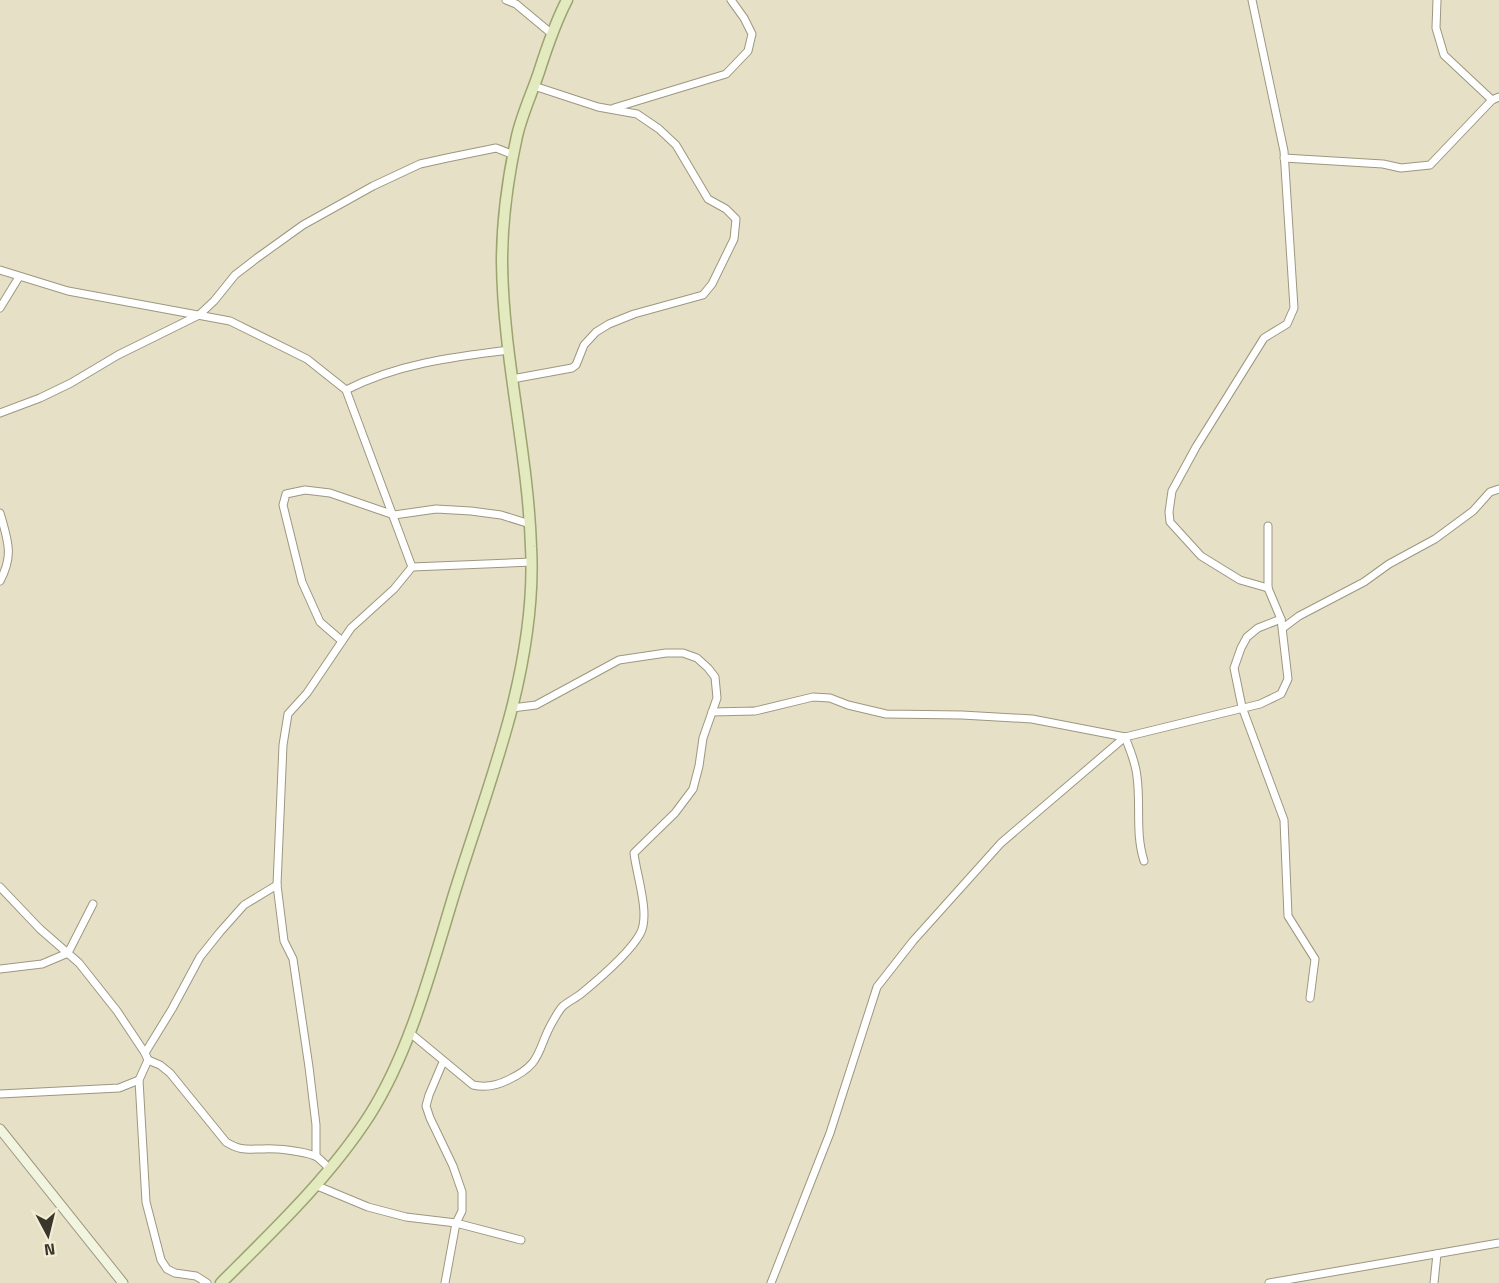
<svg xmlns="http://www.w3.org/2000/svg" width="1499" height="1283" viewBox="0 0 1499 1283" font-family="'Titillium Web',sans-serif">
<style>
.lines{fill:none;stroke-linecap:round;stroke-linejoin:round}
.street-casing{stroke:#9d9780;stroke-width:9}
.secondary-casing{stroke:#9d9780;stroke-width:11}
.primary-casing{stroke:#9ca270;stroke-width:13}
.street{stroke:#fff;stroke-width:7}
.secondary{stroke:#f1f4df;stroke-width:9}
.primary{stroke:#e3eabf;stroke-width:10}
</style>
<rect width="100%" height="100%" fill="#e6e0c7"/>
<g class="lines">
<g class="street-casing">
<g id="street">
<polyline points="506,0 516,4 552,34"/>
<polyline points="1252,0 1284,151 1294,308 1287,324 1264,338 1196,447 1172,491 1169,512 1170,522 1201,556 1240,580 1268,588"/>
<polyline points="1437,0 1436,28 1444,55 1492,100"/>
<polyline points="614,108 726,74 748,51 752,34 744,18 731,0"/>
<polyline points="1284,158 1383,164 1401,168 1430,165 1492,100 1499,97"/>
<polyline points="0,270 68,291 230,321 307,359 346,390 412,567 532,562"/>
<polyline points="0,308 19,277"/>
<polyline points="512,379 572,368 576,365 584,345 596,332 609,324 634,314 703,295 712,284 734,239 736,219 726,209 708,199 676,145 659,129 637,114 598,107 534,86"/>
<path d="M346 390C397 364 452 357 509 350"/>
<polyline points="0,413 40,398 71,383 118,355 199,315 214,301 235,275 257,258 303,225 373,186 420,164 447,158 496,148 514,155"/>
<path d="M0 513C8 541 14 555 0 581"/>
<polyline points="1281,619 1258,628 1247,637 1241,648 1234,668 1242,707 1284,820 1288,916 1315,959 1310,998"/>
<polyline points="1283,628 1299,616 1364,582 1389,564 1435,539 1473,511 1490,492 1499,489"/>
<polyline points="342,641 320,622 302,582 283,505 286,494 305,490 330,493 394,515 436,509 471,511 501,515 530,524"/>
<polyline points="712,712 755,711 813,697 830,698 848,705 886,714 962,715 1032,719 1125,737 1260,704 1281,694 1288,679 1281,619 1268,588 1268,526"/>
<path d="M1125 737C1130 750 1136 763 1137 777 1141 805 1135 833 1144 861"/>
<polyline points="0,887 40,929 79,963 117,1011 145,1053 148,1060 139,1080 146,1202 161,1260 167,1269 175,1273 196,1276 207,1283"/>
<polyline points="0,969 42,964 68,953 93,904"/>
<path d="M409 1032 473 1085C486 1088 496 1086 508 1080 544 1063 536 1050 553 1021 556 1016 559 1010 563 1006 569 1001 576 998 582 993 599 979 630 952 640 934 651 915 636 874 634 853L675 813 693 789 699 766 703 738 717 698 715 677 708 668 697 658 683 653H666L619 660 536 705 512 708"/>
<polyline points="145,1053 172,1009 200,957 220,932 244,905 277,885"/>
<path d="M148 1060 160 1065 170 1073 226 1142C240 1151 247 1149 263 1149 275 1148 303 1151 315 1156 320 1158 325 1165 330 1169"/>
<polyline points="443,1062 429,1095 426,1106 430,1118 453,1166 462,1192 462,1211 456,1223 445,1283"/>
<polyline points="0,1094 119,1088 139,1080"/>
<polyline points="316,1156 316,1125 309,1067 293,959 284,941 277,885 283,745 288,714 307,693 351,628 394,589 412,567"/>
<polyline points="315,1185 368,1207 406,1217 456,1223 521,1240"/>
<polyline points="771,1283 830,1133 877,987 913,941 1001,843 1125,737"/>
<polyline points="1269,1283 1499,1243"/>
<polyline points="1434,1283 1437,1254"/>
</g>
</g>
<g class="secondary-casing">
<polyline id="secondary" points="0,1129 123,1283"/>
</g>
<g class="primary-casing">
<path id="primary" d="M221 1283C273 1231 329 1178 369 1116 411 1050 432 966 455 891 474 830 496 770 512 708 525 656 534 602 531 547 528 452 503 358 502 262 502 221 508 177 517 136 522 114 532 93 539 72 547 47 555 23 567 0"/>
</g>
<use href="#street" class="street"/>
<use href="#secondary" class="secondary"/>
<use href="#primary" class="primary"/>
</g>
<g transform="translate(48 1235) rotate(173)" stroke="#f3edd4" stroke-width="4.5" paint-order="stroke">
<path d="M0-4.5L10 22L0 15L-10 22Z" fill="#39362c"/>
<text y="-9" font-size="16" font-weight="bold" text-anchor="middle" fill="#39362c">N</text>
</g>
</svg>
